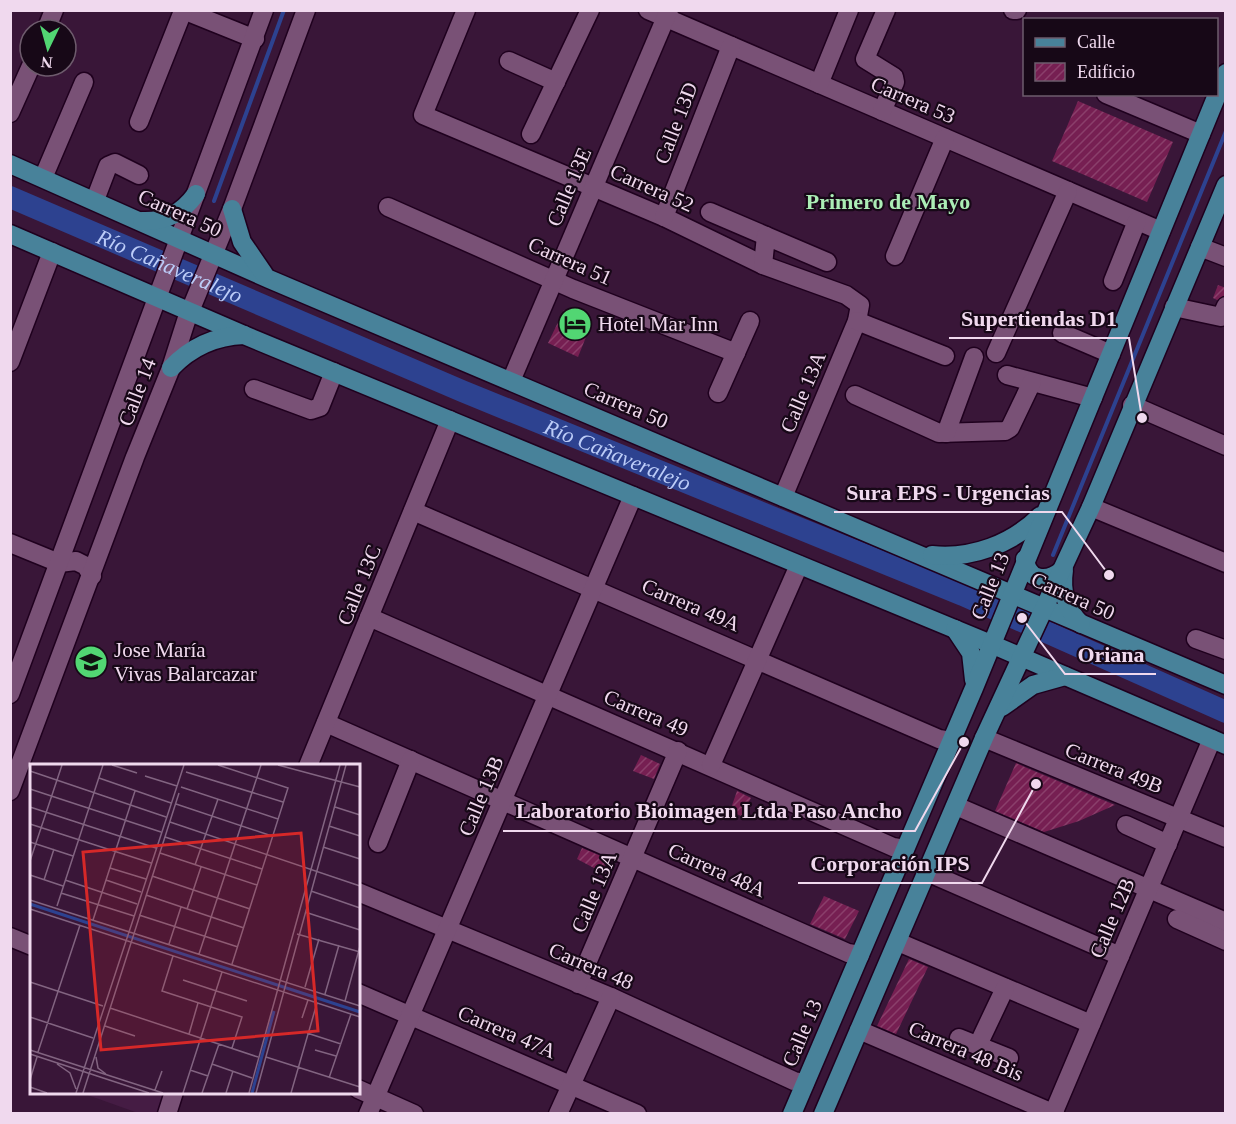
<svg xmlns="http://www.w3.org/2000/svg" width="1236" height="1124" viewBox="0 0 1236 1124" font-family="'Times New Roman',serif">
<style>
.built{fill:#451c44}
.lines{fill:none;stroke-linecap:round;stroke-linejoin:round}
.stream{stroke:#2d4290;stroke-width:4}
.river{stroke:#2d4290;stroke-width:22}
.building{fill:url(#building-hatch)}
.minor-casing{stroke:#1f001e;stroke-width:21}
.major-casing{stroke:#1f001e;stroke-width:21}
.minor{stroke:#795176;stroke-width:18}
.major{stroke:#48829a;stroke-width:18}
.labels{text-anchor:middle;stroke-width:4.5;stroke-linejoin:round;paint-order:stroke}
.street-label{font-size:21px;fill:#f0d9ee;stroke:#170817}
.poi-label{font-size:21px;fill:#f0d9ee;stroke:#170817;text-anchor:start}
.neighbourhood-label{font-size:22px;font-weight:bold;fill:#acedb6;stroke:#170817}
.water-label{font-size:22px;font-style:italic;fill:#bcccf8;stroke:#170817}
.inset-river{fill:none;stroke:#2d4290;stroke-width:3}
.inset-road{fill:none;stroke:#826481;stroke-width:1.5}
.view{fill:#d62828;fill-opacity:0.15;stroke:#d62828;stroke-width:3}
.inset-edge{fill:none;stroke:#f0d9ee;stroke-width:3}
.leader{fill:none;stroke:#f0d9ee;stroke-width:2}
.callout-dot{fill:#f0d9ee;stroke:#170817;stroke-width:2}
.callout-label{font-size:22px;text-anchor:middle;font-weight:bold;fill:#f0d9ee;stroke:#170817;stroke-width:4.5;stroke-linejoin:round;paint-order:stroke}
</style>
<defs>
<pattern id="building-hatch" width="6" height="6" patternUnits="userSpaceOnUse" patternTransform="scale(1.5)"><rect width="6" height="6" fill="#761f52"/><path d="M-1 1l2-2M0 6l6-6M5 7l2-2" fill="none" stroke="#8a3f6b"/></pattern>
</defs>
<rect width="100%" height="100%" fill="#391638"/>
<polygon class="built" points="82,1093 174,1093 167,1114 138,1113"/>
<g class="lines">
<g class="stream">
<polyline points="214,201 284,10"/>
<polyline points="1053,555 1226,131"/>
</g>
<path class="river" id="s1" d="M10 197 462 391 963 595 1226 712"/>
</g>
<g class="building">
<polygon points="1078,101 1173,142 1147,202 1052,161"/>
<polygon points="1218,285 1226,288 1226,295 1217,300 1213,298"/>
<polygon points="564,310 592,322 578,357 548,343"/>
<polygon points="641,755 660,764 654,779 633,771"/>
<polygon points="1016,763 1027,768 1115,805 1079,821 1044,832 995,811"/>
<polygon points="737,791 751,798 741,816 730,811"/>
<polygon points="582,848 606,858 604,868 594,868 577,859"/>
<polygon points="824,896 859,911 845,939 810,924"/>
<polygon points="909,959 928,967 896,1034 877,1026"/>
</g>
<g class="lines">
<g class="minor-casing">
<g id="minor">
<polyline points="183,10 255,39"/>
<polyline points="466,10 423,115 664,217 763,265 846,295 860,305 857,321 783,497"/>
<polyline points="648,10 1161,231"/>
<polyline points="1013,10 1017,10"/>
<polyline points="46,30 54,10"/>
<polyline points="509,61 556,82"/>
<polyline points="819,84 849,10"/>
<polyline points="1106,94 1201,134"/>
<polyline points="882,111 895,82 894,77 865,59 886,10"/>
<polyline points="10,113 31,66"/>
<polyline points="139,122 183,11"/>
<polyline points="531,134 590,10"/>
<polyline points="43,178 84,82"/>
<polyline points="95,200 108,166 115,163 139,175"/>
<polyline points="388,207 573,289 736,353"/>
<polyline points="710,212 766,236"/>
<polyline points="664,217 731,46"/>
<polyline points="1200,247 1226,257"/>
<polyline points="895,256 945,138"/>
<polyline points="763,265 766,236 827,262"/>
<polyline points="1113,281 1137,221"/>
<polyline points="1174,307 1221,317 1226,306"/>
<polyline points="857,321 945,356"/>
<polyline points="1062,333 1111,354"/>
<polyline points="996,353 1068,191"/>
<polyline points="10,362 52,252"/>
<polyline points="1007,375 1093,398"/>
<polyline points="511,381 669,10"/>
<polyline points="254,389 311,410 320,407 334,372"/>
<polyline points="718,393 750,321"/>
<polyline points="855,395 939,433 1005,431 1010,428 1032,382"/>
<polyline points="1132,405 1226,446"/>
<polyline points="946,433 974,357"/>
<polyline points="1091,507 1226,563"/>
<polyline points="413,511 939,739 951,741"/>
<polyline points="10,543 59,563 76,561 86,566 92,576"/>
<polyline points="369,617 893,847 905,849"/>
<polyline points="1196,639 1226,650"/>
<polyline points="10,694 264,10"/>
<polyline points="326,723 848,953 860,955"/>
<polyline points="984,738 1226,838"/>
<polyline points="711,765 799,565"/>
<polyline points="308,766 450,420"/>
<polyline points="10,791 135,457 171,368 186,321 232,209 306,10"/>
<polyline points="956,806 1226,922"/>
<polyline points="1126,825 1168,844"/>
<polyline points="378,843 411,760"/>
<polyline points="927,872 1120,956"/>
<polyline points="358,892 611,997 794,1081 805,1083"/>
<polyline points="1177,919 1226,941"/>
<polyline points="10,937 32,946"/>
<polyline points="898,942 1091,1024"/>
<polyline points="578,984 678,751"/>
<polyline points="358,993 637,1114"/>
<polyline points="859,1030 1055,1114"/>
<polyline points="959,1038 1009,1058"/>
<polyline points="978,1045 1005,988"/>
<polyline points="358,1089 414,1114"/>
<polyline points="167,1114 174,1092"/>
<polyline points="368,1114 633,496"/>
<polyline points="558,1114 611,997"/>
<polyline points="1053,1114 1212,739"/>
</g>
</g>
<g class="major-casing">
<g id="major">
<polyline points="10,164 269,279 1226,685"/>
<polyline points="232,209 242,242 264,274"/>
<path d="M142 221C166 222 182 213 196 194"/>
<polyline points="10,234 244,335 991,644 1226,745"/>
<path d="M171 368C191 347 215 336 244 335"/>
<path d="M932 555C972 559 1012 544 1040 516"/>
<path d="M1025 559C1027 580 1046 583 1061 571"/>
<path d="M1064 570C1061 590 1066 610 1081 624"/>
<polyline points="955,629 971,653 974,680"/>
<polyline points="1002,707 1033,685 1065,676"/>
<polyline points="792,1114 974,688 1226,73"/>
<polyline points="823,1114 984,738 1091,507 1226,185"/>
</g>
</g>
<use href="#minor" class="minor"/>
<use href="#major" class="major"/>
</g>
<defs>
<g id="hotel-disc" transform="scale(1.725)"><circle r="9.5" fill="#52d673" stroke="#170817"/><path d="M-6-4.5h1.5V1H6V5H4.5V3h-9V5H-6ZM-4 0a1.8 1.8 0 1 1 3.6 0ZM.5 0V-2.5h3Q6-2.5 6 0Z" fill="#111"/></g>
<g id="school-disc" transform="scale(1.725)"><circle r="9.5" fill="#52d673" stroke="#170817"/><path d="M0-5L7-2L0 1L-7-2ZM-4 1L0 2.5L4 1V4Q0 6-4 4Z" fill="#111"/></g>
</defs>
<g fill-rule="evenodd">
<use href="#hotel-disc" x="575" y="324"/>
<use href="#school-disc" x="91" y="662"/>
</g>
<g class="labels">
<g class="street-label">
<text transform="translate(913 100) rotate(23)" y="7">Carrera 53</text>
<text transform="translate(676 123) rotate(-69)" y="7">Calle 13D</text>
<text transform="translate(569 187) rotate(-67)" y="7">Calle 13E</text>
<text transform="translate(652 188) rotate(24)" y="7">Carrera 52</text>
<text transform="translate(180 213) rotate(24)" y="7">Carrera 50</text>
<text transform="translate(570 261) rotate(24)" y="7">Carrera 51</text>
<text transform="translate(137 392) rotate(-69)" y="7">Calle 14</text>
<text transform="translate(803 392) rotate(-67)" y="7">Calle 13A</text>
<text transform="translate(626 405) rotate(23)" y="7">Carrera 50</text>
<text transform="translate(359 585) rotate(-68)" y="7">Calle 13C</text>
<text transform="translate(990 586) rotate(-68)" y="7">Calle 13</text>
<text transform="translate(1073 596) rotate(24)" y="7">Carrera 50</text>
<text transform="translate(691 605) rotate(23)" y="7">Carrera 49A</text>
<text transform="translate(646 713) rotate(23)" y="7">Carrera 49</text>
<text transform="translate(1114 768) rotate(22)" y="7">Carrera 49B</text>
<text transform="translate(481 796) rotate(-67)" y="7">Calle 13B</text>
<text transform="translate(717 870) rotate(24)" y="7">Carrera 48A</text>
<text transform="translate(594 892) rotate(-67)" y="7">Calle 13A</text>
<text transform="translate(1112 918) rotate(-67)" y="7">Calle 12B</text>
<text transform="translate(591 966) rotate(23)" y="7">Carrera 48</text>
<text transform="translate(507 1032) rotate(23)" y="7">Carrera 47A</text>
<text transform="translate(802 1033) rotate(-67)" y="7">Calle 13</text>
<text transform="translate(966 1051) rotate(23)" y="7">Carrera 48 Bis</text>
</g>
<g class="poi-label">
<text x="598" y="331">Hotel Mar Inn</text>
<text x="114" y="657">Jose María<tspan x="114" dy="24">Vivas Balarcazar</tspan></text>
</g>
<g class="neighbourhood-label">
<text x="888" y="209">Primero de Mayo</text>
</g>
<g class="water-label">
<text dy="8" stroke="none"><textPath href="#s1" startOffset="174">Río Cañaveralejo</textPath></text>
<text dy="8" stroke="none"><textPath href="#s1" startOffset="660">Río Cañaveralejo</textPath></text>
</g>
</g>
<g transform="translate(30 764)">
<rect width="330" height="330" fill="#391638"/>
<path class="inset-river" d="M0 140 330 248M222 329 244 247"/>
<path class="inset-road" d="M82 1 107 9M188 1 258 24 202 200M248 1 330 23M0 7 136 53M156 8 253 38M115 12 147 22M69 14 141 39M151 23 248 55M0 25 131 68M146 40 242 72M0 43 126 84M305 43 330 51M140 58 330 122M0 60 121 99M299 62 330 72M135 73 232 105M0 78 43 92M293 83 330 95M130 89 227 121M0 97 32 1M165 101 188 35M80 104 116 115M0 111 33 122M122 112 220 145M14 116 24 85M35 116 107 140M76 116 111 128M281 127 330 144M31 129 104 152M116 131 214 164M0 136 330 242M27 142 73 1M0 145 330 253M157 145 171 103M275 148 330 166M109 151 208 183M63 156 105 27M267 170 330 188M139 180 151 143M169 190 231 1M143 192 132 227 212 253 202 284M153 216 217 237M0 218 73 242M275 223 289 175M295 230 309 181M315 237 330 182M80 244 228 293M0 253 63 274M272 254 278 236M75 262 105 272M277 269 311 280M159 270 168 239M0 286 133 329M285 286 306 292M8 288 50 161M0 290 119 329M66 293 68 304 76 310M236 293 330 323M27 300 40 309 46 325M182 300 222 314M160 306 178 312M299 314 321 250M0 316 7 293M0 323 17 329M125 326 132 307M46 329 154 1M53 329 149 29M153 329 192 208M172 329 189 280M196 329 203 307M219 329 310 1M226 329 316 1M261 329 287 239"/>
<path class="view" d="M271 69 288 267 71 286 53 88Z"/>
<rect width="330" height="330" class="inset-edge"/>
</g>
<path class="leader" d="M1142 418L1129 338H949M1109 575L1062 512H834M1022 618L1065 674H1156M964 742L915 831H503M1036 784L982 883H798"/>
<g class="callout-dot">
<circle cx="1142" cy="418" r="6"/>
<circle cx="1109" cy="575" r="6"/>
<circle cx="1022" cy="618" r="6"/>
<circle cx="964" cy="742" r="6"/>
<circle cx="1036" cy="784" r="6"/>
</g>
<g class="callout-label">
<text x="1039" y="326">Supertiendas D1</text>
<text x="948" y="500">Sura EPS - Urgencias</text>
<text x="1111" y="662">Oriana</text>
<text x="709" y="818">Laboratorio Bioimagen Ltda Paso Ancho</text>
<text x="890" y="871">Corporación IPS</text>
</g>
<rect width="1236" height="1124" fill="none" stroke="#f0d9ee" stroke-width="24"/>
<rect x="1023" y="18" width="195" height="78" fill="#170817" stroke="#6e5c6d" stroke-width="1.5"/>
<rect x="1035" y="38" width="30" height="9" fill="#48829a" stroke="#6e5c6d" stroke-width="1.5"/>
<text x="1077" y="48" font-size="18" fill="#f0d9ee">Calle</text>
<rect x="1035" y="63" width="30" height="18" fill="url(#building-hatch)" stroke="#6e5c6d" stroke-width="1.5"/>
<text x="1077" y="78" font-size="18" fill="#f0d9ee">Edificio</text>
<g transform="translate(48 48) rotate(185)"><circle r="28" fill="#170817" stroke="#6e5c6d" stroke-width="1.5"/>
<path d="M0-4.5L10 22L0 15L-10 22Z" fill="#52d673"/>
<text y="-9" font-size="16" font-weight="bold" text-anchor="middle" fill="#f0d9ee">N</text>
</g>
</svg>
